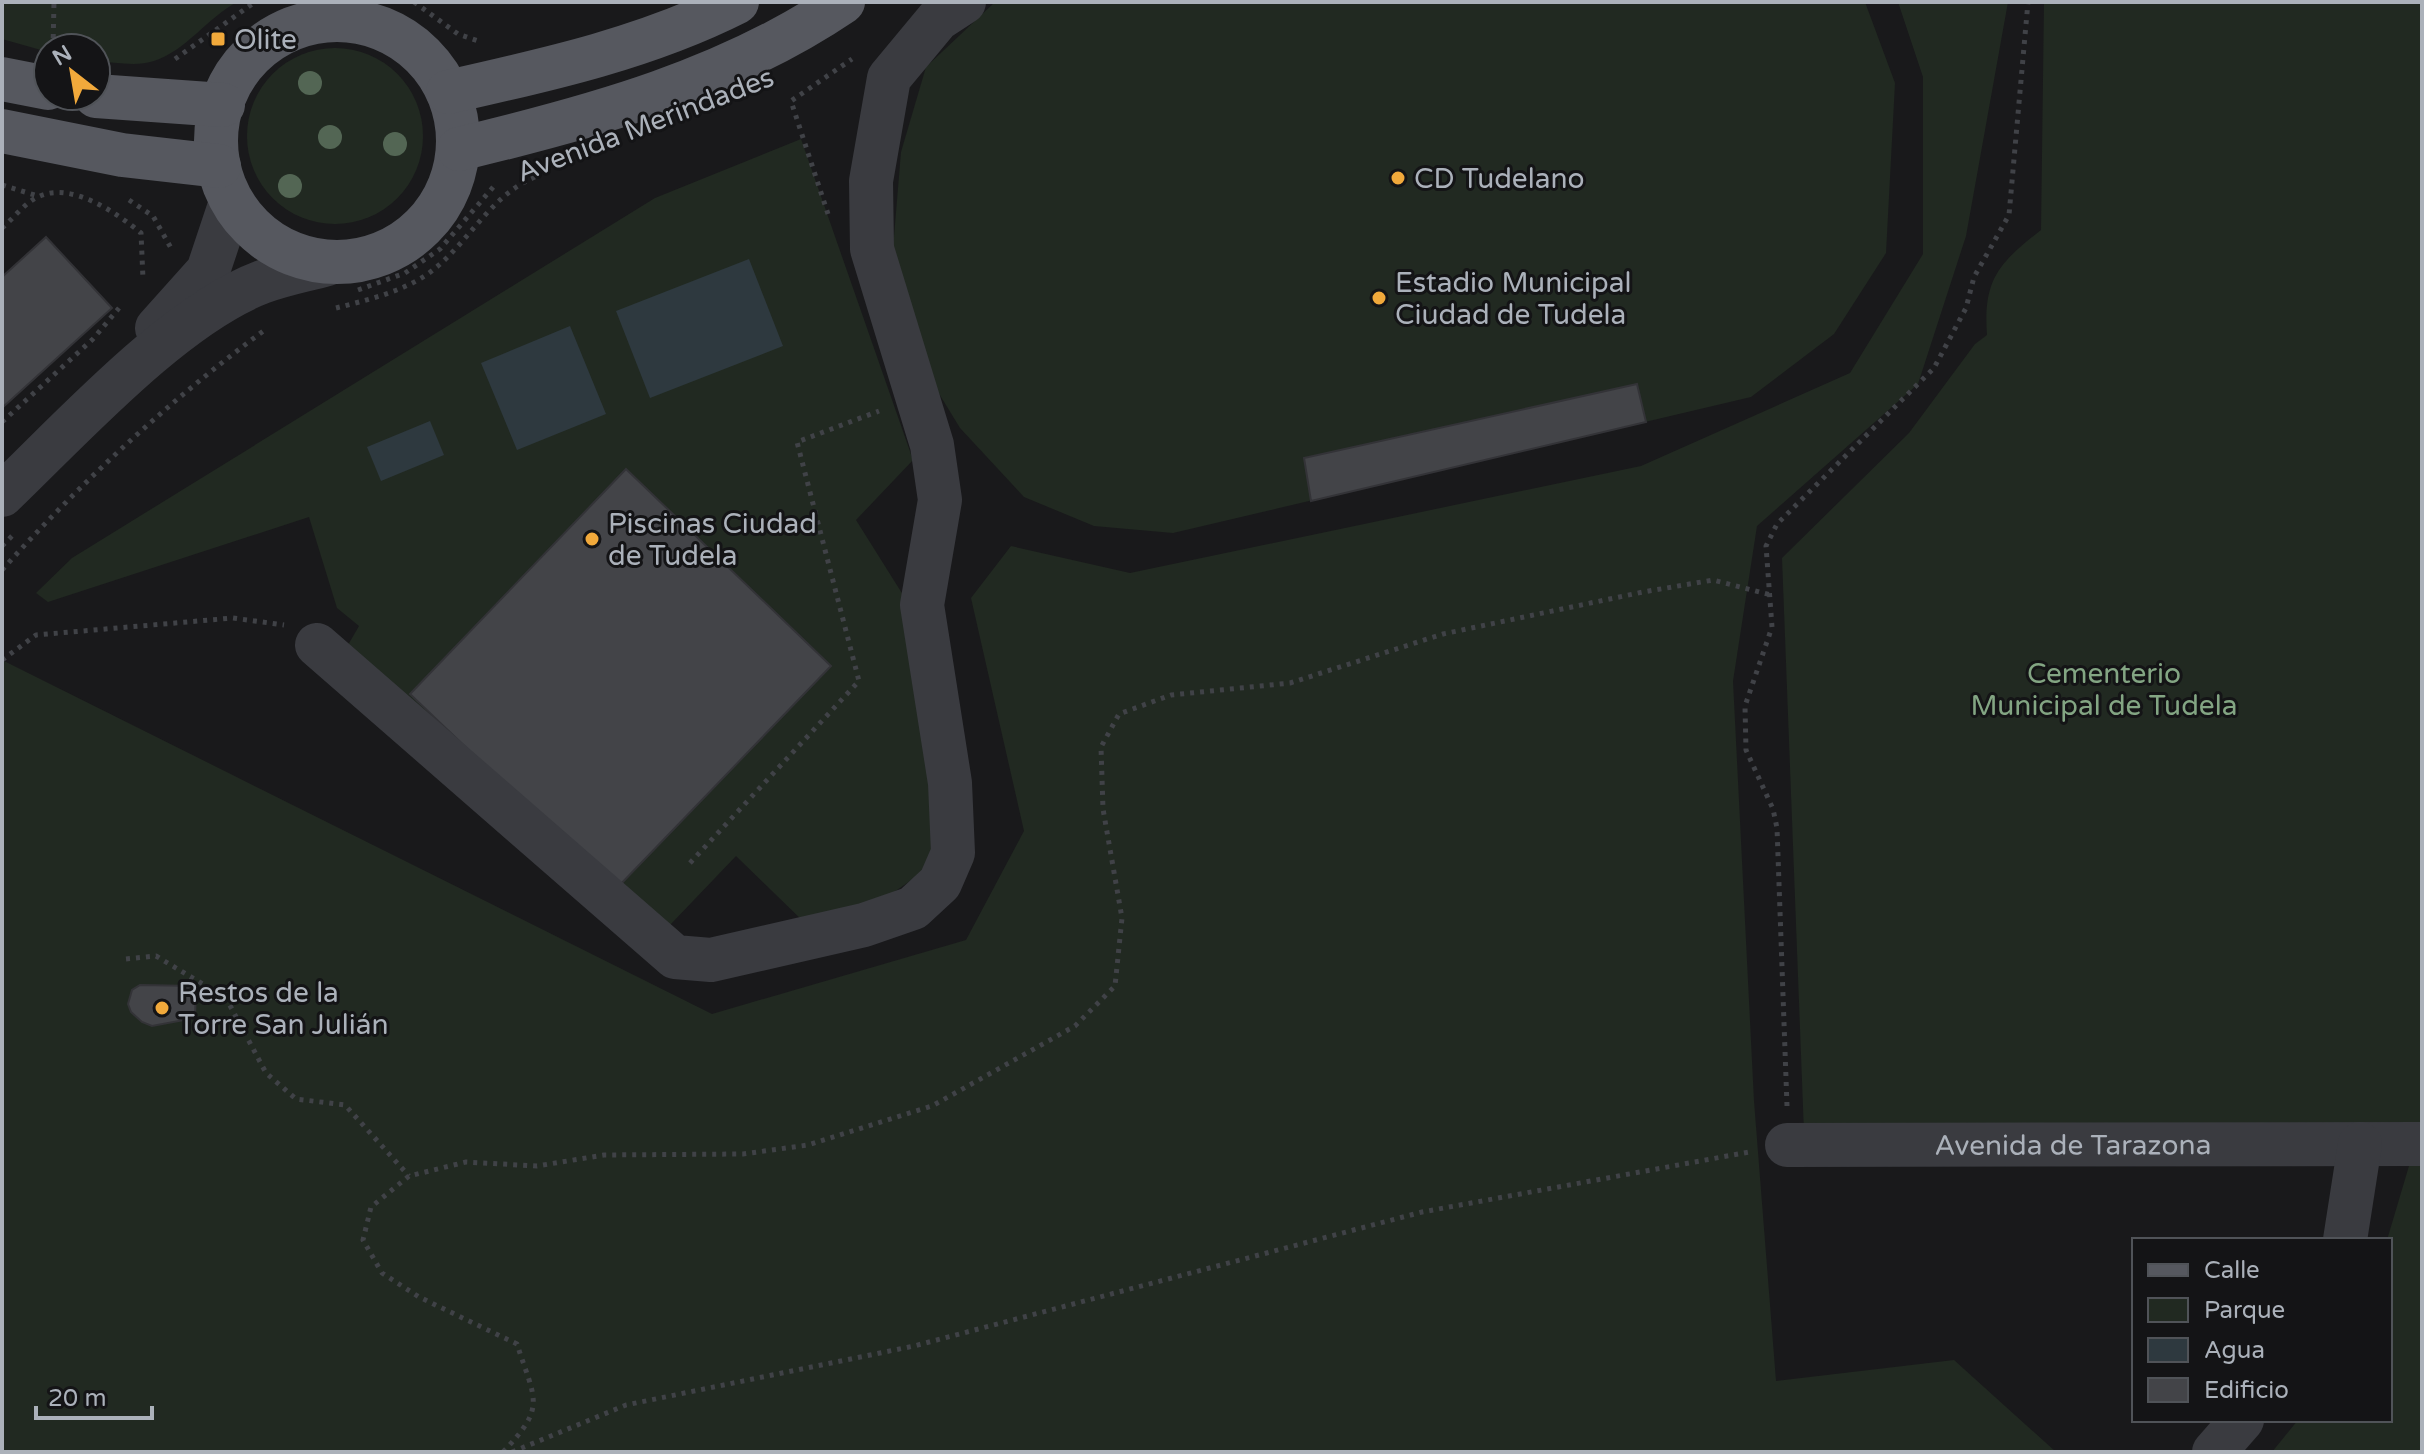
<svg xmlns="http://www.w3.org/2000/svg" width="2424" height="1454" viewBox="0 0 2424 1454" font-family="'Varela Round',sans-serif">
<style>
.green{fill:#212921}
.water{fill:#2e393f}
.building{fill:#434448;stroke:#333337;stroke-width:2}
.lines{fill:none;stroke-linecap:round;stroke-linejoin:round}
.path{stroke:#404247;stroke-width:5;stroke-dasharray:4 6;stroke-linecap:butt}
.minor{stroke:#3a3b40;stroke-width:44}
.major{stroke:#56585f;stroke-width:44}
.tree{fill:#536654}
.poi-dot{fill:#f1a93b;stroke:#141416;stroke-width:3}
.labels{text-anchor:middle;stroke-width:6;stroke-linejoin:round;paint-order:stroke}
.poi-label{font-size:28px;fill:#abb1ba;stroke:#141416;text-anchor:start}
.street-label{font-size:28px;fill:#abb1ba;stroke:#141416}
.park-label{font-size:28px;fill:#83a583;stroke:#141416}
</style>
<rect width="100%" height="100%" fill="#19191b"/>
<g class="green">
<path d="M2 2H237C207 18 187 50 154 61 136 67 114 62 96 61V48H48V52L2 39Z"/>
<polygon points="995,2 1865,2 1895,83 1886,253 1834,334 1751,397 1173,533 1094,526 1024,497 960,428 916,356 892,261 901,152 926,67"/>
<polygon points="1898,2 2008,2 1966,236 1918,384 1757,526 1733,681 1754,1101 1776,1381 1954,1360 2056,1452 2,1452 2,660 712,1014 966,940 1024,831 971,598 1011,546 1130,573 1641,466 1850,373 1923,254 1923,77"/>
<path d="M2044 2H2422V1122L1804 1133 1782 558 1909 433 1975 344 1987 335C1983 279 1999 263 2041 230Z"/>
<circle cx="335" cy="136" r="88"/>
<polygon points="801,139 913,460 856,520 910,606 938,825 927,869 867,911 807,925 736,856 670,925 348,645 359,626 337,608 309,517 48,602 36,593 72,558 655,198"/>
<polygon points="2414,1149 2422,1149 2422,1452 2272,1452 2298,1420 2390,1420 2387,1240"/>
</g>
<g class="water">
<polygon points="749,259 783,346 650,398 616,311"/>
<polygon points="570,326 606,414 517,450 481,363"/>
<polygon points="430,421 444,455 381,481 367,447"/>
</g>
<g class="building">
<polygon points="46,237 112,308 2,408 2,277"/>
<polygon points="1637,384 1646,422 1311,501 1304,458"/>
<polygon points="626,469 831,666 615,890 410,694"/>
<polygon points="140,985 196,986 195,1018 152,1026 142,1022 131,1012 128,1004 132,990"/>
</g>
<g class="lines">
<g class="path">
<polyline points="414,2 458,34 481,42"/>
<polyline points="53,48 54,2"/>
<polyline points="175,59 255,2"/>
<polyline points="2,185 38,196"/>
<polyline points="129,200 153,216 171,248"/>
<polyline points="828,214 791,101 852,59"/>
<path d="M2 228C13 219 26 201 40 196 72 182 117 213 141 233L143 279"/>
<polyline points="358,290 405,273 440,249 495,185"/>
<path d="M336 308C367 300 402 292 429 273 470 243 490 193 540 175"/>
<polyline points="2,422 93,339 119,308"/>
<polyline points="2,546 12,536"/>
<path d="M2 570C82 481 170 400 266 329"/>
<polyline points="2,660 36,635 233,618 284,625"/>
<polyline points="690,863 859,681 797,442 879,411"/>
<polyline points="126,959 156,956 226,998 266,1073 296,1099 345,1105 409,1176"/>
<polyline points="1787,1106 1777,828 1773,809 1746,750 1745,706 1772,627 1766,546 1777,524 1934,368 1966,308 1974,277 2009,215 2028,2"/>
<path d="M503 1452C547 1406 535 1401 517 1344L419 1297 382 1273 363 1240 371 1207 409 1176 466 1162 537 1166 604 1155 743 1154 808 1145 932 1106 1075 1026 1115 986 1122 918 1103 809 1101 747 1119 714 1171 695 1290 683 1443 634 1643 592 1713 580 1771 595"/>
<polyline points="512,1452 626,1405 914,1346 1422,1212 1749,1152"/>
</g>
<g class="minor">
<polyline points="339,18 340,2"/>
<polyline points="157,328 208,271 231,202"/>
<path d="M2 495C71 429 174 315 262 282 283 274 306 270 327 264"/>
<polyline points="317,645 675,957 711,960 864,925 913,908 940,883 953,853 950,783 922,605 940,500 932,445 872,249 871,181 889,78 938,19 964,2"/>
<path id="s1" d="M1787 1145 2422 1144"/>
<polyline points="2345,1240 2360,1144"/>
<polyline points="2214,1452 2242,1420"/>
</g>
<g class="major">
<circle cx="337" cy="141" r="121"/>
<polyline points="2,79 48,88"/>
<path d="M448 92C546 70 646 48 737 2"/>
<polyline points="96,96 223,105"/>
<polyline points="2,131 122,155 219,166"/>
<path d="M459 149C593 117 728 80 843 2"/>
</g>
</g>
<g class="tree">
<circle cx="310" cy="83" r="12"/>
<circle cx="330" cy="137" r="12"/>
<circle cx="395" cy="144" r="12"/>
<circle cx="290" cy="186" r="12"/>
</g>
<g class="poi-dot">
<rect x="210" y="31" width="16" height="16" rx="4"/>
<circle cx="1398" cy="178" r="8"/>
<circle cx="1379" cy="298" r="8"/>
<circle cx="592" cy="539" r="8"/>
<circle cx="162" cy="1008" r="8"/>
</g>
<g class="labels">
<g class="poi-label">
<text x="234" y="49">Olite</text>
<text x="1414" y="188">CD Tudelano</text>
<text x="1395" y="292">Estadio Municipal<tspan x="1395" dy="32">Ciudad de Tudela</tspan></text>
<text x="608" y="533">Piscinas Ciudad<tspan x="608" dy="32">de Tudela</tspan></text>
<text x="178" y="1002">Restos de la<tspan x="178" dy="32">Torre San Julián</tspan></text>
</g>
<g class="street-label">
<text transform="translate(645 124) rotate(-21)" y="10">Avenida Merindades</text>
<text dy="10" stroke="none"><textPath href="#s1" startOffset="286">Avenida de Tarazona</textPath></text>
</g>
<g class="park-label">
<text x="2104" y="683">Cementerio<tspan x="2104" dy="32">Municipal de Tudela</tspan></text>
</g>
</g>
<rect width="2424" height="1454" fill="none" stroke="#abb1ba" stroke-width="8"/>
<rect x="2132" y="1238" width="260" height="184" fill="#141416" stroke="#505358" stroke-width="2"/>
<rect x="2148" y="1264" width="40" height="12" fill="#56585f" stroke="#505358" stroke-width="2"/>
<text x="2204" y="1278" font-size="24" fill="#abb1ba">Calle</text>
<rect x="2148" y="1298" width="40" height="24" fill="#212921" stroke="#505358" stroke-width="2"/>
<text x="2204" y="1318" font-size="24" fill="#abb1ba">Parque</text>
<rect x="2148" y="1338" width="40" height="24" fill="#2e393f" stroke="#505358" stroke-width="2"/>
<text x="2204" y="1358" font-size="24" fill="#abb1ba">Agua</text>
<rect x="2148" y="1378" width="40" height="24" fill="#434448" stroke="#505358" stroke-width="2"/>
<text x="2204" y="1398" font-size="24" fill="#abb1ba">Edificio</text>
<g transform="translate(72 72) rotate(329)"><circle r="38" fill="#141416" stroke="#505358" stroke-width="2"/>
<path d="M0-6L14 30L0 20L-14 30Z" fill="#f1a93b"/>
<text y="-12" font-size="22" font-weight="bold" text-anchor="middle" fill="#abb1ba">N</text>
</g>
<path d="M36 1406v12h116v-12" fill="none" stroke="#abb1ba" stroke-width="4"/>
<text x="48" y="1406" font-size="24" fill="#abb1ba" stroke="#141416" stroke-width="6" paint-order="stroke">20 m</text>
</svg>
